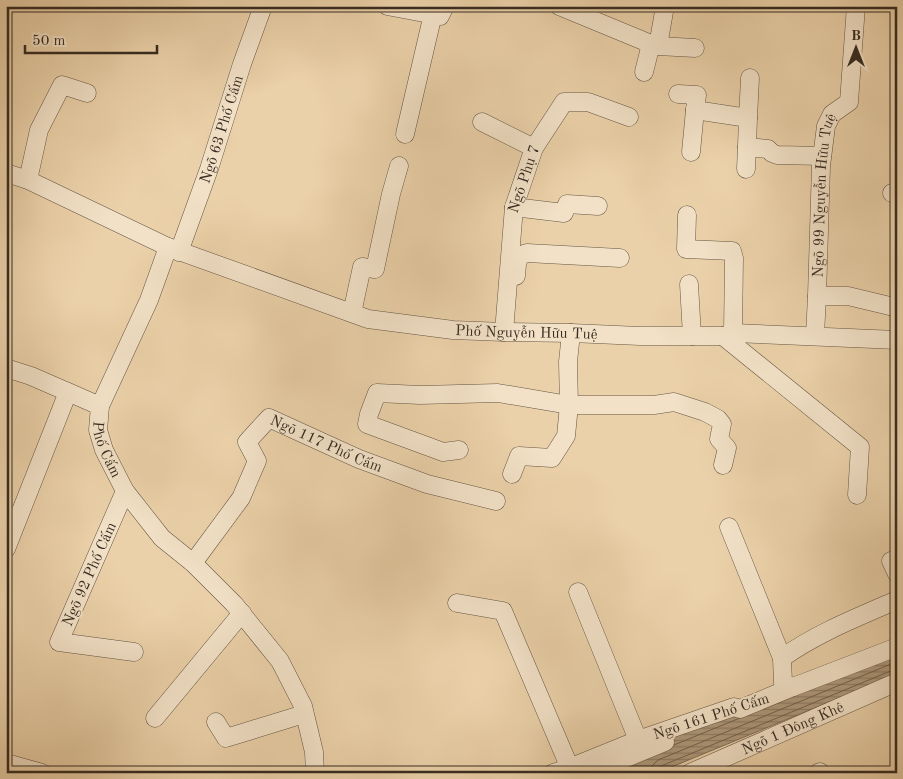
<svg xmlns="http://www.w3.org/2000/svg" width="903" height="779" viewBox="0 0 903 779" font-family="'Old Standard TT',serif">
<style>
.water{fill:url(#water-rules);stroke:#7e6d57}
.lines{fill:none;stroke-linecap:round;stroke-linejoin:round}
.shore{stroke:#72624e;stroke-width:1}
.minor-casing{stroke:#645544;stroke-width:19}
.minor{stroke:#f2e1c7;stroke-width:18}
.labels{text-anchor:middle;stroke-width:4;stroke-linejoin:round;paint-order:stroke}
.street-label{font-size:15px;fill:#372c22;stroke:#f2e1c7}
</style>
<defs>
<pattern id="water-rules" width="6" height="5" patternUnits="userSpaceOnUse" patternTransform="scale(1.25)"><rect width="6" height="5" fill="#ae997b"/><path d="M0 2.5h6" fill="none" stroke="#8e7d64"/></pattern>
</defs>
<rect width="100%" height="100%" fill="#ebd1a9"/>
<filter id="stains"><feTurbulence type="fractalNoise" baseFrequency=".004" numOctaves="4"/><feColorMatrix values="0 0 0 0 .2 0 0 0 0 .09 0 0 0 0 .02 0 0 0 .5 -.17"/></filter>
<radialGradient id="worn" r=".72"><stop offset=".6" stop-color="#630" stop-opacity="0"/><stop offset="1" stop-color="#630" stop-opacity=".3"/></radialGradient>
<polygon class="water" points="897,640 897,674 657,773 577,773"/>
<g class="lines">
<g class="shore">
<polyline points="674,745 740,718"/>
<polyline points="651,773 653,765 658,760 891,664 897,663"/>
<polyline points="658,773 658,769 661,766 893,670 897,669"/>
</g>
<g class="minor-casing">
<g id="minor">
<polyline points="387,6 440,16 445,6"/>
<polyline points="559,6 651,44"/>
<polyline points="658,46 665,6"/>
<polyline points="644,72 651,44 658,46 695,48"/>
<polyline points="678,94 697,95 695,110 748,118 747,147 768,149 772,153 777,155 822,156"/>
<polyline points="748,118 750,78"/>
<polyline points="482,122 534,148"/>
<polyline points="405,134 433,14"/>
<polyline points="691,152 695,110"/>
<polyline points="746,169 747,147"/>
<path id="s1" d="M6 173 28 180 168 247 368 319 453 330 504 332 571 333 640 336H723L733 333 897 340"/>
<polyline points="28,180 39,130 62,85 87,93"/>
<polyline points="892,193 897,194"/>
<polyline points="514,207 564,213 567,204 598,206"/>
<polyline points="687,215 686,249 732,251 734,258 733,333"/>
<path id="s2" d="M168 247 149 300 100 406 98 430 104 450 125 491 162 538 193 563 234 604 280 661 303 706 314 752 315 773"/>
<path id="s3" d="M179 252 209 169 242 64 263 6"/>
<polyline points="516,276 517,264 519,256 527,253 620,258"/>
<polyline points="689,284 692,336"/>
<polyline points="817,296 848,296 894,307"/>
<polyline points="352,313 362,267 375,269 391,194 399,166"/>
<path id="s4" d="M504 332 514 207 534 148 564 102H588L629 117"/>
<path id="s5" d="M815 335 817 296 821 166 826 126 832 114 849 102 856 6"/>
<polyline points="723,336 860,447 857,495"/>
<polyline points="6,368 31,376 100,406"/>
<polyline points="459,450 443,452 367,424 369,414 377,393 420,395 498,393 569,405 654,405 674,402 705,412 718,419 722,424 719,439 727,448 723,465"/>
<polyline points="512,474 519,456 552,458 566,436 569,405 568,362 571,333"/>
<polyline points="125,491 59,642 134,652"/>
<polyline points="729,527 782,658"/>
<polyline points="6,549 68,392"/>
<polyline points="897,559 891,561 897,574"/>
<path id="s6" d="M193 563 241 498 257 461 247 442 269 418 359 459 427 484 496 501"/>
<polyline points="578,592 638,740"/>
<polyline points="457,603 503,611 572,773"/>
<path d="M793 687 783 683 782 658C817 633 858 617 897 600"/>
<polyline points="155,718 242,613"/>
<polyline points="216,722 226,738 304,714"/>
<polyline points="6,763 42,773"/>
<polyline points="599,769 665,742"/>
<polyline points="553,773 569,768 638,740 734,707 740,709 793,687 897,647"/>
<path id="s7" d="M690 773 897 682"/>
<polyline points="818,773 820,772"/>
</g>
</g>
<use href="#minor" class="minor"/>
</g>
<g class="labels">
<g class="street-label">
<text dy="5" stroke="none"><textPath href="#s3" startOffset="130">Ngõ 63 Phố Cấm</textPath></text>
<text dy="5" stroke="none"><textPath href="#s4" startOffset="155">Ngõ Phụ 7</textPath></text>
<text dy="5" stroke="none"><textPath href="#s5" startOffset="140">Ngõ 99 Nguyễn Hữu Tuệ</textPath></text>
<text dy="5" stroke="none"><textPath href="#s1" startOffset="550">Phố Nguyễn Hữu Tuệ</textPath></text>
<text dy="5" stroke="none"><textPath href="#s6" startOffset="238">Ngõ 117 Phố Cấm</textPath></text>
<text dy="5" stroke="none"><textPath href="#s2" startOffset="218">Phố Cấm</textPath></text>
<text transform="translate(89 574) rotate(-66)" y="5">Ngõ 92 Phố Cấm</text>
<text transform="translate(711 716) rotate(-18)" y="5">Ngõ 161 Phố Cấm</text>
<text dy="5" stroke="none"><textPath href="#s7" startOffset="112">Ngõ 1 Đông Khê</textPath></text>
</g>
</g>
<rect width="903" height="779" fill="none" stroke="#ebd1a9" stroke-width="25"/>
<rect x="8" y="8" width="888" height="764" fill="none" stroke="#372c22" stroke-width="2.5"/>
<rect x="12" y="12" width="878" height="754" fill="none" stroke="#372c22"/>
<g transform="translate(856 48)" stroke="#f2e1c7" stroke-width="4" paint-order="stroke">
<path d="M0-4L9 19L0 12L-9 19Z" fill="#372c22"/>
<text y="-8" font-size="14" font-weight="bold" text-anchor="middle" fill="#372c22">B</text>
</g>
<path d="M25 45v8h132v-8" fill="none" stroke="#372c22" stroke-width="2.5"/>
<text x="32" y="45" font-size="15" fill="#372c22" stroke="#f2e1c7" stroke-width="4" paint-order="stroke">50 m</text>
<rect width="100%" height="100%" filter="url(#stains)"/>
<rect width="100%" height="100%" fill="url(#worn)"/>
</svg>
